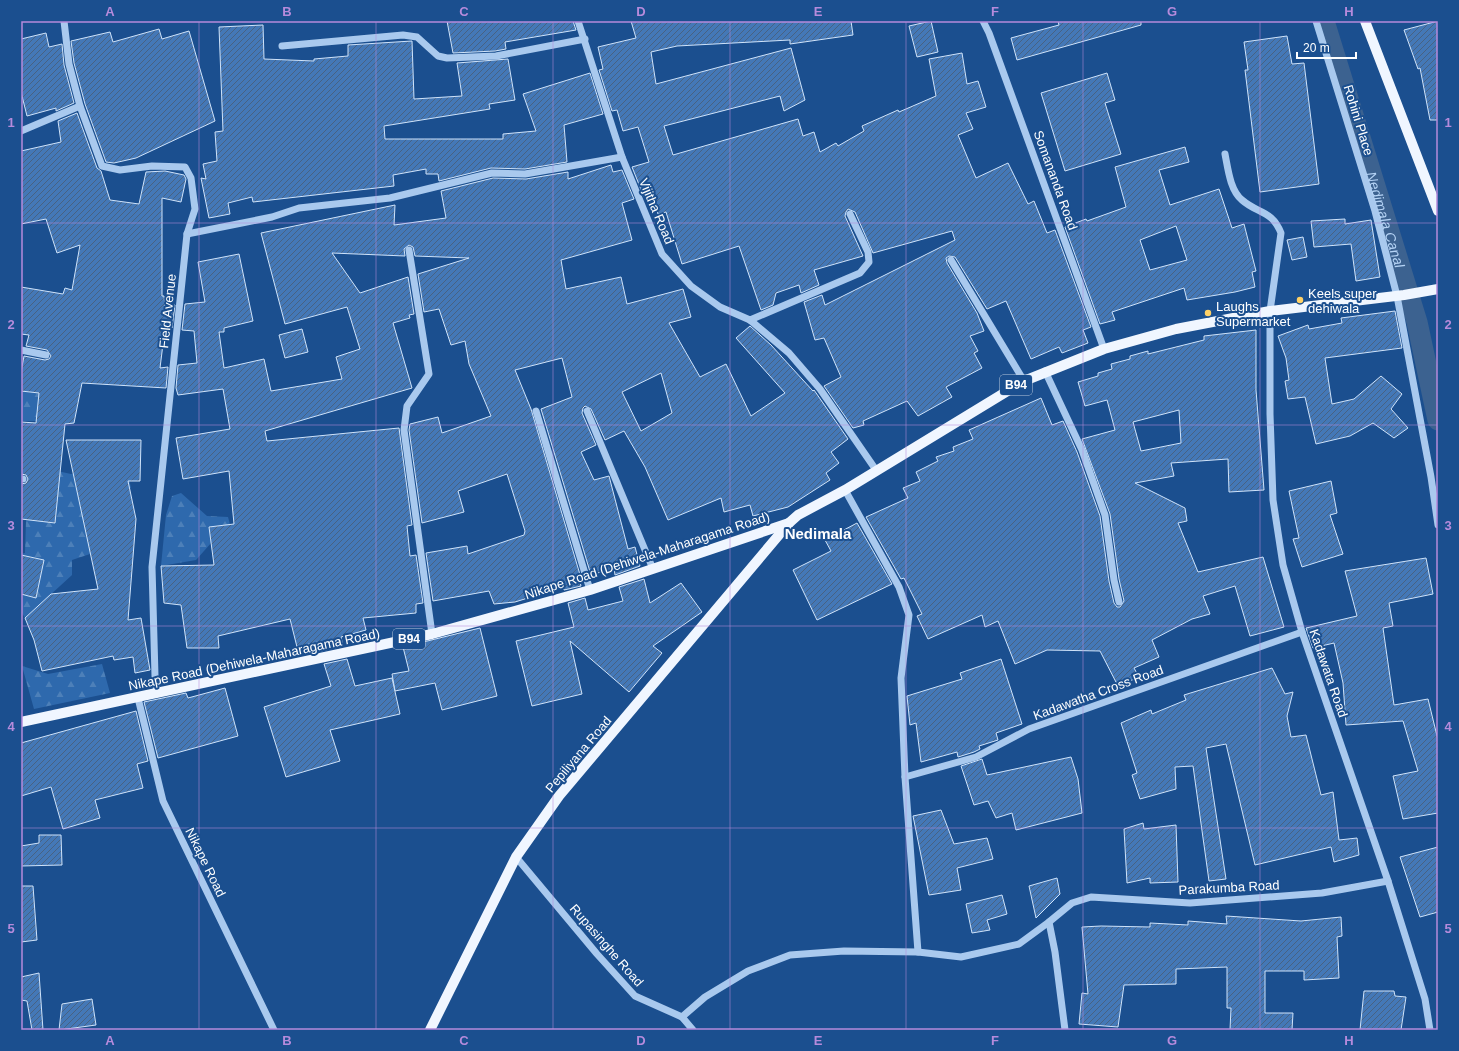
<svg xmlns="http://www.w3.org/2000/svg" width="1459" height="1051" viewBox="0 0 1459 1051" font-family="Arial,sans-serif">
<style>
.forest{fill:url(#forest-firs)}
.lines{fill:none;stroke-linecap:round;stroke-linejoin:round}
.canal{stroke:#3c6290;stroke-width:21}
.building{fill:url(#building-hatch);stroke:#cfe3fa;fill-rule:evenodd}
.minor{stroke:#a9c9ee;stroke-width:7}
.major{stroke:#f0f6ff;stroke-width:10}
.grid{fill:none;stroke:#b68bdc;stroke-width:1;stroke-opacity:0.55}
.poi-dot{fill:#ffd166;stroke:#1b4f8f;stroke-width:1.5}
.labels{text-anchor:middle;stroke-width:4;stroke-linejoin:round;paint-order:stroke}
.shield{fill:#1b4f8f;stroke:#bbcadd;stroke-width:1}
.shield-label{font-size:12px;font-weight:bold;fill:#fff}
.street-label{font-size:13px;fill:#fff;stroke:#1b4f8f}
.poi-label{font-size:13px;fill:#fff;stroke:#1b4f8f;text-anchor:start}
.water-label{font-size:14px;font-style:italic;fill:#b5d3f5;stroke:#1b4f8f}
.quarter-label{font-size:15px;font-weight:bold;fill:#fff;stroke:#1b4f8f}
.neatline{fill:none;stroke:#b68bdc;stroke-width:1.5}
.grid-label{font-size:13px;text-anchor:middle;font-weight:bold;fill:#b68bdc}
</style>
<defs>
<pattern id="forest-firs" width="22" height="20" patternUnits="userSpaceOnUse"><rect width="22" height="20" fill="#2e69ad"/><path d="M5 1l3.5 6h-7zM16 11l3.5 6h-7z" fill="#4d80b9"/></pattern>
<pattern id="building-hatch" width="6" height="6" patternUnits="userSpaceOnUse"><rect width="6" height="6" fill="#4478b7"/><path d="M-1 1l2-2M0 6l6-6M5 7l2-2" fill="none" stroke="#486282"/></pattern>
</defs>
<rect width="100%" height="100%" fill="#1b4f8f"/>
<g class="forest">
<polygon points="21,391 43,394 42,421 21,421"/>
<polygon points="48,469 71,474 127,470 131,488 109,494 96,552 72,560 72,575 25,618 21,611 21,554 25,553 27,490"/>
<polygon points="181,493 207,516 228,517 232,532 219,534 196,560 161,566 166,515 172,496"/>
<polygon points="102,664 110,693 34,709 22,666 48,674"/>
</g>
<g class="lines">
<path class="canal" id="s1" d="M1324 21 1417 322 1438 420"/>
</g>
<g class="building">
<polygon points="447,21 573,21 576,30 505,42 506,49 495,51 453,53"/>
<polygon points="631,21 851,21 853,35 790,44 790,40 677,46 651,52 656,84 791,48 805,100 784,111 780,96 664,126 673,155 798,119 803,136 814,132 820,152 836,143 838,146 864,131 862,126 898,110 899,112 936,96 929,59 962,53 967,84 978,81 986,107 966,113 973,129 958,135 976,178 1008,163 1028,204 1034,201 1047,233 1055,230 1091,327 1083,330 1088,343 1062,353 1059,347 1031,359 1006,301 987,309 955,257 949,256 946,258 947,263 977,313 984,331 970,336 978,351 974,353 982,368 946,387 952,397 918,416 907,401 863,421 864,425 853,428 824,386 841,377 824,338 815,340 804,302 822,295 825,305 955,240 952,231 873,253 855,212 848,209 846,212 845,216 863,256 814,270 819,285 801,293 799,285 776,293 773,305 761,310 739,246 682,264 666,212 658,214 652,194 644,197 632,167 649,162 638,127 623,131 617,110 612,111 599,70 603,69 598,47 636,38"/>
<polygon points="931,21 938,52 917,57 909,26"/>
<polygon points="1058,21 1141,21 1141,25 1017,60 1011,38 1059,25"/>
<polygon points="1438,21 1438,120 1430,120 1420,68 1418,69 1404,30"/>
<polygon points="263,25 264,59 314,61 314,59 348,56 348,45 412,41 414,99 462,96 457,63 508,59 515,100 489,104 490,109 384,126 385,139 503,139 503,134 536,131 523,94 590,73 603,114 564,125 567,162 525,169 491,168 439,181 438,174 426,174 426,169 393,175 394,186 253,202 252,197 228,203 230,214 209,218 201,178 206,179 203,164 217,161 215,132 223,131 219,27"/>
<polygon points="159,29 162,39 189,31 215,121 136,158 114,163 106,162 85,104 74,63 71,41 110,32 113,42"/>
<polygon points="46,33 49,47 62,44 64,65 74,103 56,111 56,108 27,116 21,92 21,39"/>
<polygon points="1287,36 1292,64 1304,63 1319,184 1260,192 1245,70 1248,70 1244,42"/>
<polygon points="1107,73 1115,100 1105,103 1121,154 1065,171 1041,93"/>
<polygon points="77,113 97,168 101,171 110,200 139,204 146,172 165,171 184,175 186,179 181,202 162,198 162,296 164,296 165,306 175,305 172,328 165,328 160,368 168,367 166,388 82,383 74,423 65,424 55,523 21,519 21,484 26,483 28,479 26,475 21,474 21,422 36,423 39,393 21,391 21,372 24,356 45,360 49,359 51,356 47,350 26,346 29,335 21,334 21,287 63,294 65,288 72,290 80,245 57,253 46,219 21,224 21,151 61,142 58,121"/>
<path d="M1185 147 1189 162 1159 170 1170 205 1219 189 1232 228 1244 224 1256 271 1252 272 1255 287 1235 292 1187 300 1184 288 1112 312 1115 320 1100 324 1065 227 1086 219 1087 221 1126 207 1115 167ZM1176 226 1187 260 1150 270 1140 240Z"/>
<path d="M611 165 613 172 622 170 634 199 622 203 632 240 561 260 566 289 621 277 627 304 683 289 691 317 669 323 700 377 726 364 751 416 785 393 736 338 750 326 771 345 813 391 814 390 848 439 831 452 839 463 826 473 830 480 788 507 753 516 750 505 724 512 721 498 668 520 645 467 624 431 605 440 591 409 585 406 583 408 582 413 596 445 581 452 594 480 609 476 628 549 635 547 640 566 615 575 614 568 591 575 541 409 572 397 562 358 515 370 531 409 581 578H579L581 586 564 590 563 587 515 602 494 604 489 591 433 601 426 553 467 546 468 554 524 535 525 531 507 474 458 491 464 512 422 523 409 430 410 424 438 417 442 433 491 416 469 364 465 341 451 345 439 309 424 312 418 274 469 258 415 256 413 247 409 245 404 249 405 256 332 253 360 293 408 277 414 314 409 315 410 318 393 323 412 388 265 431 267 441 399 428 412 525 407 526 410 556 416 555 423 603 416 604V613L363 618 366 630 341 637 343 646 321 651 318 642 297 647 290 619 218 636 219 648H187L181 605 164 603 161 566 214 565 209 527 234 524 229 471 183 479 176 438 230 429 223 389 178 395 176 388 178 365 197 363 194 331 182 330 185 304 205 302 198 262 239 254 253 321 224 328V332H219L224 368 264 359 271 391 342 379 336 357 360 349 347 307 285 324 261 233 395 205 394 225 446 218 441 191 493 178 526 179 568 172V179ZM661 373 672 413 641 431 622 392Z"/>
<polygon points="1345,219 1345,224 1371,220 1380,277 1356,281 1351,244 1314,247 1311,221"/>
<polygon points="1303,237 1307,257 1292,260 1287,240"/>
<polygon points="1395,311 1402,348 1325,358 1332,404 1354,399 1381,376 1402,394 1391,409 1408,428 1394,438 1373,423 1350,436 1316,444 1305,397 1288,399 1285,381 1289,380 1286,358 1278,336 1308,325 1309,329 1342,323 1341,318"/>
<polygon points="302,329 308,352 285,358 279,335"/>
<path d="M1256 330V390L1264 490 1229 492 1228 459 1171 463 1174 476 1135 483 1185 508 1187 521 1178 523 1198 572 1263 557 1284 627 1250 636 1235 586 1203 596 1210 614 1192 619 1152 640 1159 657 1134 668 1139 677 1118 686 1100 651 1047 650 1015 664 998 621 985 627 982 615 928 639 917 616 922 614 904 578 901 579 866 517 908 498 903 488 920 481 916 472 938 461 936 457 954 451 953 447 973 439 969 430 1041 398 1052 425 1063 421 1077 452 1100 516 1109 581 1114 603 1117 607H1120L1124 601 1119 579 1110 514 1082 439 1115 430 1107 400 1085 406 1078 382 1098 376V373L1112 369 1111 364 1130 359V356L1148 351V354L1204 340V336ZM1179 410 1181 443 1141 451 1133 422Z"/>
<polygon points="66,440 141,440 140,481 128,481 136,519 128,620 141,618 150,670 135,673 133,657 114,660 113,656 42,671 34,640 25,618 51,594 98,589"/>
<polygon points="1331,481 1337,513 1330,515 1343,554 1302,567 1293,539 1299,538 1289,491"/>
<polygon points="857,523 892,584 817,620 793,570 831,551 825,540"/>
<polygon points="21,555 44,560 36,598 21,594"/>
<polygon points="1426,558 1433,594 1389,603 1393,626 1383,628 1394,705 1428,699 1438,740 1438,813 1403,819 1393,776 1418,771 1403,721 1346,725 1343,683 1334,643 1313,648 1306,628 1357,616 1345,571"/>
<polygon points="644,579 650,603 681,583 702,612 653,646 662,653 629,692 570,641 582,694 532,706 516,641 574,627 568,603 585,598 588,610 623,601 619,587"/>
<polygon points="480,628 497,696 442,710 435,683 395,691 392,674 409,671 403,647"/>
<polygon points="347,659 355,686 392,678 400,714 330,730 340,761 286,777 264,707 331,686 324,664"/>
<polygon points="1001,659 1022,724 996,733 998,740 979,746 980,749 974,752 958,757 957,752 921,762 916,723 910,725 907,696 962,679 960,673"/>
<polygon points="1272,668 1285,694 1293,692 1287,716 1291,737 1306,735 1321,795 1333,792 1339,840 1357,838 1359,855 1334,862 1331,847 1255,865 1226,744 1206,748 1226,879 1209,881 1193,766 1175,767 1176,789 1140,799 1132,775 1137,773 1121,723 1151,710 1152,714 1186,700 1184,695"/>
<polygon points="225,688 238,736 158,758 144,702 186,693 188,698"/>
<polygon points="136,711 148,761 137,764 143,788 95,800 100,818 63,829 51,787 21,796 21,743"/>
<polygon points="1071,757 1078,779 1082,813 1016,830 1012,813 996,818 988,801 974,805 961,766 982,759 987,775"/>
<polygon points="941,810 954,844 987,838 993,859 957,868 961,890 929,895 913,816"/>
<polygon points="1143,823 1144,829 1176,825 1178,882 1150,883 1150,878 1127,883 1124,829"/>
<polygon points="39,835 61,835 62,865 21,866 21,846 39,843"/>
<polygon points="1438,847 1438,912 1420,917 1400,857"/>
<polygon points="1057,878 1060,894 1036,918 1029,886"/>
<polygon points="21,886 33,886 37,940 21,942"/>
<polygon points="1002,895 1007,914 987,920 990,930 972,933 966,904"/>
<polygon points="1226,916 1301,921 1341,917 1342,936 1337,937 1339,978 1304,980 1304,971 1265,971 1265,1013 1293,1013 1292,1030 1230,1030 1231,1008 1227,1008 1227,967 1176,969 1176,984 1124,985 1118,1027 1079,1024 1082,993 1088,994 1082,927 1101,926 1150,927 1150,923 1188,925 1188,921 1227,924"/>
<polygon points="39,973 43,1030 32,1030 27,1001 21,1000 21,977"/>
<polygon points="1364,991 1394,991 1395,996 1406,997 1401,1030 1360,1030"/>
<polygon points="92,999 96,1025 59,1030 62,1004"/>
</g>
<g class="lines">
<g class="minor">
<polyline points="64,21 69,64 80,106 102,166 120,170 152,166 185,167 191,178 195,209 187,234 152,567 155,676 157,694"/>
<polyline points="578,21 622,157 662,254 691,286 720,307 750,320 789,353 820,389 876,470"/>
<polyline points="983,21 989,33 1104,349"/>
<polyline points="1316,21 1375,211 1397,296 1431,477 1438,525"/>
<polyline points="282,46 403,35 417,37 438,56 447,58 496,56 585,39"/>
<polyline points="21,131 80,106"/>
<path d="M1225 154C1228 169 1230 190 1242 200 1258 214 1272 210 1281 233L1270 311V414L1273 500 1283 565 1302 632 1388 881 1425 999 1430 1030"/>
<polyline points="187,234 272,217 299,208 390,198 492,173 525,174 622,157"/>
<polyline points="409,250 429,374 407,406 404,430 432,634"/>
<polyline points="951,260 1024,381"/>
<polyline points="750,320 860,273 869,262 868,252 850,214"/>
<polyline points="21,350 46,355"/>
<polyline points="1045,371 1082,450 1105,515 1114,580 1119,602"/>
<polyline points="536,411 590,590"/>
<polyline points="587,411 653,569"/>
<polyline points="21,479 23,479"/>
<polyline points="845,490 899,587 909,615 901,678 905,777 918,952"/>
<polyline points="138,698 163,801 274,1030"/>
<polyline points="905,777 976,757 1029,729 1302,632"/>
<polyline points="516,857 597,954 635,996 682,1017 693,1030"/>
<polyline points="682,1017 705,997 748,971 790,955 844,951 918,952 961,957 1019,944 1049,922"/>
<polyline points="1065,1030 1055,952 1049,922 1072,903 1091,897 1190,903 1322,893 1388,881"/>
</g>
<g class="major">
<polyline points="1365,21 1438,211"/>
<polyline points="21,722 432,634 590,590 789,523"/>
<polyline points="430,1030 516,857 559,796 789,523 798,515 845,490 1024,381 1104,349 1176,329 1270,311 1404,295 1438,289"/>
</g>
</g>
<path class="grid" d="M199 21V1030M376 21V1030M553 21V1030M730 21V1030M906 21V1030M1083 21V1030M1260 21V1030M21 223H1438M21 425H1438M21 626H1438M21 828H1438"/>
<g class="poi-dot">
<circle cx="1300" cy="300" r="4"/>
<circle cx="1208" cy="313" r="4"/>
</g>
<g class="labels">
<g class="shield">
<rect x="1000" y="375" width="32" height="20" rx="3"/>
<rect x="393" y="629" width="32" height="20" rx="3"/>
</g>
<g class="shield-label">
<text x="1016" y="389">B94</text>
<text x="409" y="643">B94</text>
</g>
<g class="street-label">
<text transform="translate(1359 120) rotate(73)" y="5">Rohini Place</text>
<text transform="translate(1056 180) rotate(70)" y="5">Somananda Road</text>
<text transform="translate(657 211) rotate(67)" y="5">Vijitha Road</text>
<text transform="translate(167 311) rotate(-84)" y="5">Field Avenue</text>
<text transform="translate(647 555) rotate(-18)" y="5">Nikape Road (Dehiwela-Maharagama Road)</text>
<text transform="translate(254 659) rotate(-12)" y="5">Nikape Road (Dehiwela-Maharagama Road)</text>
<text transform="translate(1329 673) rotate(71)" y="5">Kadawata Road</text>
<text transform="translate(1098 692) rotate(-20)" y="5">Kadawatha Cross Road</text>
<text transform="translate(578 754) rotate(-50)" y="5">Pepiliyana Road</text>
<text transform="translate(206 862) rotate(64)" y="5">Nikape Road</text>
<text transform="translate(1229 887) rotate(-3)" y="5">Parakumba Road</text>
<text transform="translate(607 945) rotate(49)" y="5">Rupasinghe Road</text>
</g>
<g class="poi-label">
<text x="1308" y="298">Keels super<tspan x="1308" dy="15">dehiwala</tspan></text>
<text x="1216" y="311">Laughs<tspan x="1216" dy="15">Supermarket</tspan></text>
</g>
<g class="water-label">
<text dy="5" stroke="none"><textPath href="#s1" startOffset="208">Nedimala Canal</textPath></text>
</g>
<g class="quarter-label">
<text x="818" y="539">Nedimala</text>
</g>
</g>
<rect width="1459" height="1051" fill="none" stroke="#1b4f8f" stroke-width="44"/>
<path d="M1297 52v6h59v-6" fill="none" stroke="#ffffff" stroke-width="2"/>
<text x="1303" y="52" font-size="12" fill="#ffffff" stroke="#1b4f8f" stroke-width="3" paint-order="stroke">20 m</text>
<rect x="22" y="22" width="1415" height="1007" class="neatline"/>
<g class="grid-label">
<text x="110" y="16">A</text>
<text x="287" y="16">B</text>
<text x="464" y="16">C</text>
<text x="641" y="16">D</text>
<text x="818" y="16">E</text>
<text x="995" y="16">F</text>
<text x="1172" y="16">G</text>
<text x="1349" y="16">H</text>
<text x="11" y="127">1</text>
<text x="1448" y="127">1</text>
<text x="11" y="329">2</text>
<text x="1448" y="329">2</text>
<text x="11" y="530">3</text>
<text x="1448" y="530">3</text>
<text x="11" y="731">4</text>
<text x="1448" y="731">4</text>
<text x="11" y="933">5</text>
<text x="1448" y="933">5</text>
<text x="110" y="1045">A</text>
<text x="287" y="1045">B</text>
<text x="464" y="1045">C</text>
<text x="641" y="1045">D</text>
<text x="818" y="1045">E</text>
<text x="995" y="1045">F</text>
<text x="1172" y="1045">G</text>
<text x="1349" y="1045">H</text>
</g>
</svg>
